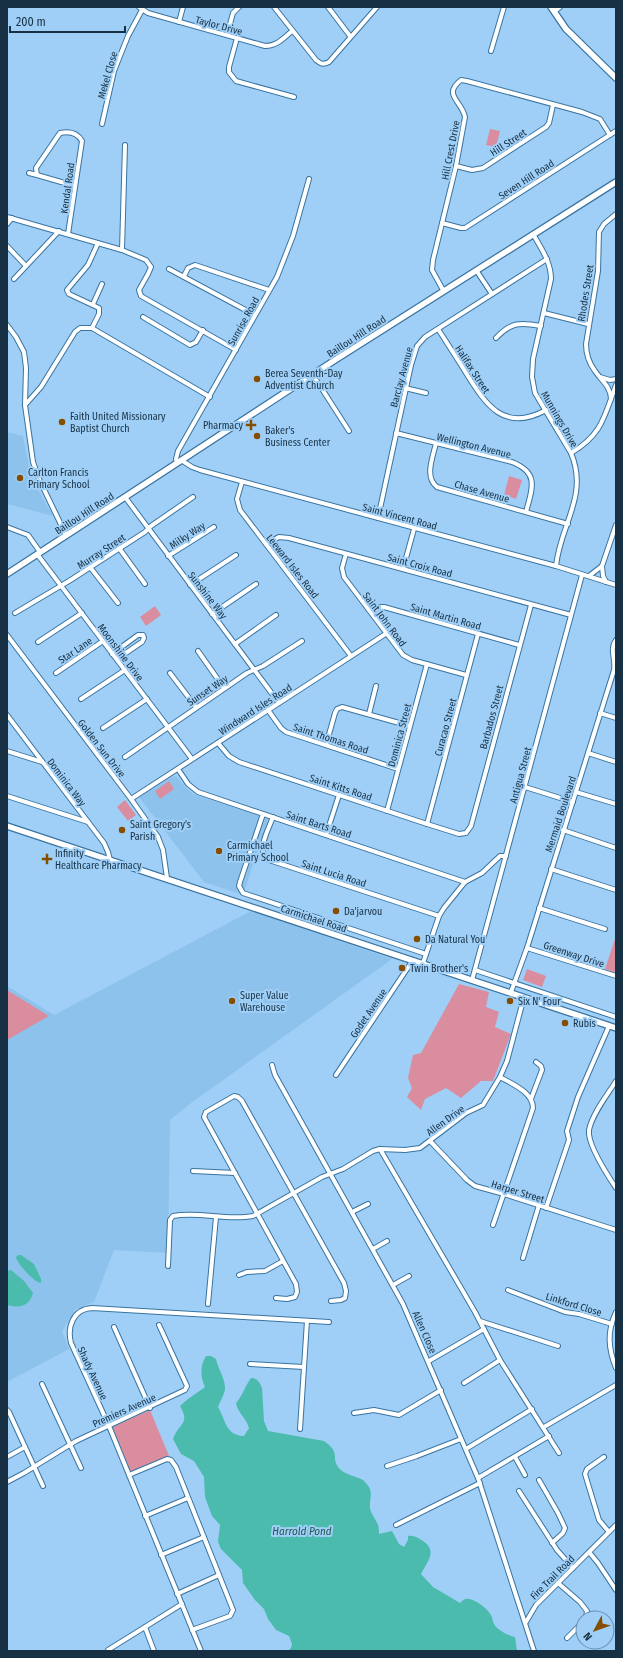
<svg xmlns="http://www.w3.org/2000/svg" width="623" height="1658" viewBox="0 0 623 1658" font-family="'Fira Sans Condensed',sans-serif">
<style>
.built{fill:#8dc2ec}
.green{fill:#d98d9f}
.water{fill:#4abbad}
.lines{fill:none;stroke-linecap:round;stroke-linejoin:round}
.minor-casing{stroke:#3974a1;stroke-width:6}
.major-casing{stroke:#3974a1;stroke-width:8}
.minor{stroke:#fff;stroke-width:4}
.major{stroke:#fff;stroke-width:5.5}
.poi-dot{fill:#864d00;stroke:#9fcff7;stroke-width:1.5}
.labels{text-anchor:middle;stroke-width:4;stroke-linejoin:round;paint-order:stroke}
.street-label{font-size:10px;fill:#173043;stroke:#9fcff7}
.poi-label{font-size:10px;fill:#173043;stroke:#9fcff7;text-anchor:start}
.water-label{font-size:11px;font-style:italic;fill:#25554e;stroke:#9fcff7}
</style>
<rect width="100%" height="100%" fill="#9fcff7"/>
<g class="built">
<polygon points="7,432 23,436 30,471 35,484 53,516 7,504"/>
<polygon points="176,776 186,788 193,794 268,819 243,895 204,882 139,797 171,777"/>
<polygon points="251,911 392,959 191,1103 170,1120 168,1253 114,1250 94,1302 76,1309 62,1331 69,1349 7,1382 7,986 54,1015"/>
</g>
<g class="green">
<polygon points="490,129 500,131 496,147 486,145"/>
<polygon points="509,476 522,480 516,499 504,495"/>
<polygon points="155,606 161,615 146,626 140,617"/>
<polygon points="169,781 174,789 160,799 155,791"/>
<polygon points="125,800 136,815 128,821 117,807"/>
<polygon points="616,936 616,973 605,969"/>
<polygon points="527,969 546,976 542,987 523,980"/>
<polygon points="459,984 489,992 486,1007 499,1012 495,1027 511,1034 493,1081 481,1081 461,1098 446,1088 425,1099 421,1110 407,1097 412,1088 408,1078 413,1055 421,1053"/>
<polygon points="7,990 49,1016 7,1040"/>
<polygon points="150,1410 169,1456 130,1473 112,1427"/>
</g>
<g class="water">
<path d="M18 1255H21L34 1264 41 1279V1283C35 1283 17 1264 16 1257Z"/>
<path d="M11 1270 24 1281 33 1293C29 1307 19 1308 7 1305V1271Z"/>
<path d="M206 1356H211L216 1359C218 1369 225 1378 225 1388 225 1394 220 1401 218 1407 226 1420 225 1435 244 1436L249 1428C246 1417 238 1414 236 1403 243 1395 245 1386 251 1378 257 1378 260 1382 262 1388L264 1421 268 1431 324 1441C341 1453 331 1456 338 1467 343 1474 355 1476 363 1480 364 1481 368 1485 369 1487 373 1494 369 1501 370 1508 371 1515 376 1519 378 1525 379 1528 379 1532 379 1534L392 1531 399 1544 404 1547 408 1540V1536C414 1535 418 1538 423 1541 438 1551 427 1562 421 1574L433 1587 460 1603C461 1602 463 1600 465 1599 473 1597 487 1608 491 1615 493 1618 492 1621 494 1624 497 1630 509 1636 515 1637L517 1651H288L291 1648 292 1644 289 1636 276 1630 268 1619 264 1609 255 1600 243 1583 242 1570 221 1549 218 1542 220 1525 212 1516 205 1497 204 1477 194 1461 181 1454 173 1439C178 1423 191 1425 180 1406 188 1398 196 1394 205 1387 200 1376 200 1366 206 1356Z"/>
</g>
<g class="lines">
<g class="minor-casing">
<g id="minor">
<path d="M139 7 148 13 265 46C277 46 284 38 292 31"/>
<path d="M274 7 316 60C321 64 323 65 329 62L377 7"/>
<polyline points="328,7 350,36"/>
<polyline points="554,12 560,7"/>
<polyline points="179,22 183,7"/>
<polyline points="227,35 233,13 239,7"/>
<polyline points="237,38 229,67 229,72 236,81 294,97"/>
<polyline points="491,51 504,7"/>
<polyline points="102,124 114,71 128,36 142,10"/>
<polyline points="456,166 472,170 483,168 546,127 549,123 553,105"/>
<polyline points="29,173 37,175"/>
<polyline points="7,217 122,250 146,260 151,267 148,274 139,290 141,296 236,350"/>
<polyline points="442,223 461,228 465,228 616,131"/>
<polyline points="7,224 12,218"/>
<path d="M68 234 82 141C77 132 69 131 60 133L36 168 37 175 75 186"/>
<path d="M533 234C541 248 551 262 551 279L533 359 532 377 535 393 571 453C589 496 560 525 556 566"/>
<polyline points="7,246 26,266"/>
<polyline points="122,250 125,145"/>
<polyline points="169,269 255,315"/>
<polyline points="476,270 492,294"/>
<polyline points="184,276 188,268 195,265 269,290"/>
<polyline points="14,279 59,231"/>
<path d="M443 290 432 270 433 260 456 166 465 117C462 101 442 95 461 80L467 81 582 112 600 119 610 135"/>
<polyline points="93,304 102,284"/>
<polyline points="544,313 588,324"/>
<polyline points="143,317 190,345 196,342 203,330"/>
<polyline points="7,325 16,337 24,352 26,368 25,405 33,462 39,479 66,535"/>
<polyline points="92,328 99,314 99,308 69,294 67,290 88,265 98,243"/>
<path d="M438 329C447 343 457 358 466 373 486 405 504 433 546 410"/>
<path d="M496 338C511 322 520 322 541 326"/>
<polyline points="313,375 349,431"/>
<polyline points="600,377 610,380 616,379"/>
<polyline points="405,388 426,393"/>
<path d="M611 399C611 387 601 380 595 371 589 363 586 355 586 344L598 271 599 232 604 224 616 214"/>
<polyline points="25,405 41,387 75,332 80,328 92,328 210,397"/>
<path d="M396 433 512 462C540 473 532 489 526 512"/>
<path d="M436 443C433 457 424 477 437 487L568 524"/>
<path d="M571 453C602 435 604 417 616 385"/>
<polyline points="181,460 192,467 200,470 556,566 616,585"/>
<polyline points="177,463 176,459 178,451 277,277 293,236 309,179"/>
<polyline points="242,482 237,499 240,510 351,656"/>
<polyline points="125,497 279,703"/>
<polyline points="378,518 411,365 417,346 425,337 547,259"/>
<polyline points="7,527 28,535 40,552"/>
<polyline points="266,544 279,537 289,538 571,615"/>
<polyline points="119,548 145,584"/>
<polyline points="37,554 192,759"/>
<polyline points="346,554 342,568 344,577 403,655 412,660 466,675"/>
<polyline points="168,556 214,527"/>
<polyline points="602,566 603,576 606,582"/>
<polyline points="90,567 118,603"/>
<polyline points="403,569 414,529"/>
<polyline points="589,576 602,566 616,525"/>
<polyline points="190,585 236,555"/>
<polyline points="369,610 377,607 384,607 519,645"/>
<polyline points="15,613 69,581 145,532 151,526 193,497"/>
<polyline points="212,614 256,584"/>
<polyline points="7,635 131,799 158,837 163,850 167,878"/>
<polyline points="38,642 82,613"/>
<polyline points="235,644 276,615"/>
<polyline points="198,651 224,688"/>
<polyline points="112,654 138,635 143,635 144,638 142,642 117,659"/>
<polyline points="56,673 103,641"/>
<polyline points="170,673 196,707"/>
<polyline points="81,699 125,670"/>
<polyline points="268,710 281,728 286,732 398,769"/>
<polyline points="600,713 616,718"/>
<polyline points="369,714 376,686"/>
<polyline points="7,715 104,843 108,852 110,860"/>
<polyline points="103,728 147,699"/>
<polyline points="218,743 229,756 239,762 427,824 459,834 466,833 471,826 531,605"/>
<polyline points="326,745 335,713 337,709 342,707 410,726"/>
<polyline points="7,751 42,762"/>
<polyline points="588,753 616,762"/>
<polyline points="125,757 247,673 263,666 302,641"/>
<polyline points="178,769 188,784 198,792 465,882"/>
<polyline points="525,787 573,802"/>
<polyline points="576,792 616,804"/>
<polyline points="7,796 88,822"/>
<polyline points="131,799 387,633"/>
<polyline points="387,811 427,664"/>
<polyline points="263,814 240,882 239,886 243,893 426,954"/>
<path d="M273 817C269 828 257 849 266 859L439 916"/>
<polyline points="427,824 478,634"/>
<polyline points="563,830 616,848"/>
<polyline points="326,835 339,795"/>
<polyline points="551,869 616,890"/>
<polyline points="539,908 605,929"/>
<polyline points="527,948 616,976"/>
<polyline points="423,963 439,916 444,908 465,882 482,873 500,856 506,856"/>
<polyline points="475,970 616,1017"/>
<polyline points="472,980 582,575"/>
<path d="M511 992 527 948 614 670C616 659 609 649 616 640"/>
<polyline points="272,1065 275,1075 403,1304 478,1478 534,1651"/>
<polyline points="336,1075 413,960"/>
<path d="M616 1081C608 1094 592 1114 589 1130 587 1144 608 1176 616 1188"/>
<polyline points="531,1099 542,1070 541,1066 536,1062"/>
<polyline points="430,1141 467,1180 475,1186 504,1194 616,1230"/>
<polyline points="380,1149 475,1312 500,1360 559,1453"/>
<polyline points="193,1171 235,1173"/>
<polyline points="546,1208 569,1140 567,1131 578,1097 609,1026"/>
<polyline points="352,1212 368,1204"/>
<path d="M493 1225 533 1108C533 1092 512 1084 500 1077"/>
<polyline points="373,1249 387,1241"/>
<polyline points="523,1258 539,1205"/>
<path d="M168 1266 170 1220 173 1216C199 1211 226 1221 253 1216L322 1177 343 1169 373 1151 380 1149 405 1150 420 1148 466 1113 483 1105 500 1077 507 1061 524 997"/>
<polyline points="239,1275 247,1272 265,1271 283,1261"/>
<polyline points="393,1285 409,1276"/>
<polyline points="508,1290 565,1312 579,1314 612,1324"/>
<polyline points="276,1298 287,1299 295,1297 297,1292 296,1284 204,1117 206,1112 234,1096 238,1097 242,1101 344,1283 346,1291 345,1298 341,1300 331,1301"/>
<polyline points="208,1304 216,1217"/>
<path d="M616 1312C607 1331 608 1348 616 1368"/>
<polyline points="480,1321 558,1346"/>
<polyline points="114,1327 150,1408"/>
<polyline points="429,1361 484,1329"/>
<polyline points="250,1364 304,1367"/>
<polyline points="464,1383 500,1360"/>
<polyline points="42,1384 81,1468"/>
<polyline points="7,1410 9,1412 43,1486"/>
<polyline points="354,1413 374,1410 399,1415 441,1390"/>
<polyline points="544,1427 616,1385"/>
<polyline points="300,1429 307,1321"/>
<polyline points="466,1449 532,1409"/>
<polyline points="7,1457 25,1447"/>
<polyline points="515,1457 525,1475"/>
<polyline points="604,1457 587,1469 585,1474 599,1520 609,1532"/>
<polyline points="387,1466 417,1456 461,1439"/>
<polyline points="129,1475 167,1459 171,1460 176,1467 233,1610 230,1616 192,1630"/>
<polyline points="478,1478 549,1436"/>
<polyline points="539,1480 558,1513 565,1528 563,1533 552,1543"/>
<polyline points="7,1482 24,1473 76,1441 185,1390 187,1386 159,1325"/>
<polyline points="519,1491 557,1550 573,1568"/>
<polyline points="145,1516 188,1498"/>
<polyline points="396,1525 480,1483"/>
<polyline points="589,1552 598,1563 616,1590"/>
<polyline points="161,1555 204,1537"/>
<polyline points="558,1583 580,1602 587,1611 586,1618"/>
<polyline points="177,1594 219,1575"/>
<polyline points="526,1622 536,1605 616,1525"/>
<polyline points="145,1627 154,1651"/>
<polyline points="567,1638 583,1622"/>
<polyline points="108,1651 108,1650 182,1604"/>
<path d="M201 1651 109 1426 71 1343C67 1327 73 1309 92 1308L329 1322"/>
</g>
</g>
<g class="major-casing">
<g id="major">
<polyline points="551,7 566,29 616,78"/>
<polyline points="7,574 335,360 616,182"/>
<polyline points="7,826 616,1028"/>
</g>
</g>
<use href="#minor" class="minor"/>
<use href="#major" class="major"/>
</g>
<g class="poi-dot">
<circle cx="257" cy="379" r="4"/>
<circle cx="62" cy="422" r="4"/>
<path d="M249 419h4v4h4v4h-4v4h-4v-4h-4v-4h4z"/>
<circle cx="257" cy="436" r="4"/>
<circle cx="20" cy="478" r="4"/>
<circle cx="122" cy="830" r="4"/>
<circle cx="219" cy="851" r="4"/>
<path d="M45 853h4v4h4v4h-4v4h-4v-4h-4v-4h4z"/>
<circle cx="336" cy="911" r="4"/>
<circle cx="417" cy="939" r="4"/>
<circle cx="402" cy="968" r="4"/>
<circle cx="232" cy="1001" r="4"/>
<circle cx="510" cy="1001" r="4"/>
<circle cx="565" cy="1023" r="4"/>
</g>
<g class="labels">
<g class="street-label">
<text transform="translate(219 25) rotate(15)" y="4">Taylor Drive</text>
<text transform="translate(107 75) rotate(-74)" y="4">Mekel Close</text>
<text transform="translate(508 142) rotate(-33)" y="4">Hill Street</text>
<text transform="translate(450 150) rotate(-79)" y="4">Hill Crest Drive</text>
<text transform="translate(526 179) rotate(-33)" y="4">Seven Hill Road</text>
<text transform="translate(67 188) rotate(-82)" y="4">Kendal Road</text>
<text transform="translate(585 293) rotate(-81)" y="4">Rhodes Street</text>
<text transform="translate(243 321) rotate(-61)" y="4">Sunrise Road</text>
<text transform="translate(356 336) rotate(-33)" y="4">Baillou Hill Road</text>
<text transform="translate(473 369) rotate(57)" y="4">Halifax Street</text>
<text transform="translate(401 377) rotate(-75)" y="4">Barclay Avenue</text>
<text transform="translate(560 419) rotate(60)" y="4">Munnings Drive</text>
<text transform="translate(474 445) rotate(14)" y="4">Wellington Avenue</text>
<text transform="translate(482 491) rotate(16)" y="4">Chase Avenue</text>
<text transform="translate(84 513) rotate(-33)" y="4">Baillou Hill Road</text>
<text transform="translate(400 516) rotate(15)" y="4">Saint Vincent Road</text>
<text transform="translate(187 535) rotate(-33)" y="4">Milky Way</text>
<text transform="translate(101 551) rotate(-33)" y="4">Murray Street</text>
<text transform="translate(420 565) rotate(15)" y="4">Saint Croix Road</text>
<text transform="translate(293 566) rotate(52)" y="4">Leeward Isles Road</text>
<text transform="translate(208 595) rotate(52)" y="4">Sunshine Way</text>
<text transform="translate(446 616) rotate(16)" y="4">Saint Martin Road</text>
<text transform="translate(385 619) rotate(53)" y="4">Saint John Road</text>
<text transform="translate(75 650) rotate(-34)" y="4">Star Lane</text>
<text transform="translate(121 652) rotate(53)" y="4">Moonshine Drive</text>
<text transform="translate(207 690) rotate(-34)" y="4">Sunset Way</text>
<text transform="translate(255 709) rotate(-33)" y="4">Windward Isles Road</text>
<text transform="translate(491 717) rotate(-75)" y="4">Barbados Street</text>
<text transform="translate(445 727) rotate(-75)" y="4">Curacao Street</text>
<text transform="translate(399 735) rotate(-75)" y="4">Dominica Street</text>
<text transform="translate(331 738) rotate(18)" y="4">Saint Thomas Road</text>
<text transform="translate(102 748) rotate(52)" y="4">Golden Sun Drive</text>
<text transform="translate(520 775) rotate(-75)" y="4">Antigua Street</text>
<text transform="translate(67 782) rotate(53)" y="4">Dominica Way</text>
<text transform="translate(341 787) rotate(18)" y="4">Saint Kitts Road</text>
<text transform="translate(560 814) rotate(-72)" y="4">Mermaid Boulevard</text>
<text transform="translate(319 824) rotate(18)" y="4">Saint Barts Road</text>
<text transform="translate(334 873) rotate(18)" y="4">Saint Lucia Road</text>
<text transform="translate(314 918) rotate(18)" y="4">Carmichael Road</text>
<text transform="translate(574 954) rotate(18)" y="4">Greenway Drive</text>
<text transform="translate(368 1013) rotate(-56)" y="4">Godet Avenue</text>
<text transform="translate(445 1120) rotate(-36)" y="4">Allen Drive</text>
<text transform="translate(518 1191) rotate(17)" y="4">Harper Street</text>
<text transform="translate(574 1304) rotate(17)" y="4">Linkford Close</text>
<text transform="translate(425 1332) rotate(66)" y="4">Allen Close</text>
<text transform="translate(93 1373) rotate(65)" y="4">Shady Avenue</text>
<text transform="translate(124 1410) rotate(-24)" y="4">Premiers Avenue</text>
<text transform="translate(552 1577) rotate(-45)" y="4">Fire Trail Road</text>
</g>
<g class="poi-label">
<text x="265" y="377">Berea Seventh-Day<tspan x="265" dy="12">Adventist Church</tspan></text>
<text x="70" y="420">Faith United Missionary<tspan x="70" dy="12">Baptist Church</tspan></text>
<text x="243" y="429" text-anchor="end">Pharmacy</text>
<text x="265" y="434">Baker's<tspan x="265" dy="12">Business Center</tspan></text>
<text x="28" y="476">Carlton Francis<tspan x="28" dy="12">Primary School</tspan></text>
<text x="130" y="828">Saint Gregory's<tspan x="130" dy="12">Parish</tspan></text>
<text x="227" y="849">Carmichael<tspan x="227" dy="12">Primary School</tspan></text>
<text x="55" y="857">Infinity<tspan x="55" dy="12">Healthcare Pharmacy</tspan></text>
<text x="344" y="915">Da'jarvou</text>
<text x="425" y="943">Da Natural You</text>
<text x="410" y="972">Twin Brother's</text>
<text x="240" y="999">Super Value<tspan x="240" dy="12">Warehouse</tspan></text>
<text x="518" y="1005">Six N' Four</text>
<text x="573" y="1027">Rubis</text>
</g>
<g class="water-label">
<text x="302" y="1535">Harrold Pond</text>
</g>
</g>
<rect width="623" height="1658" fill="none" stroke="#173043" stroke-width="16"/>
<g transform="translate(595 1630) rotate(229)"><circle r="19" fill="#9fcff7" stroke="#698faf"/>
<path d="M0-3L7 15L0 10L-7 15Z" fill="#864d00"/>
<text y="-6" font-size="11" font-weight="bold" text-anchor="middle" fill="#173043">N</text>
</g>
<path d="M10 26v6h115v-6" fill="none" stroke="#173043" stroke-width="2"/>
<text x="16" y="26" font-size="12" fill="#173043" stroke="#9fcff7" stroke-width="3" paint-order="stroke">200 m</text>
</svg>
